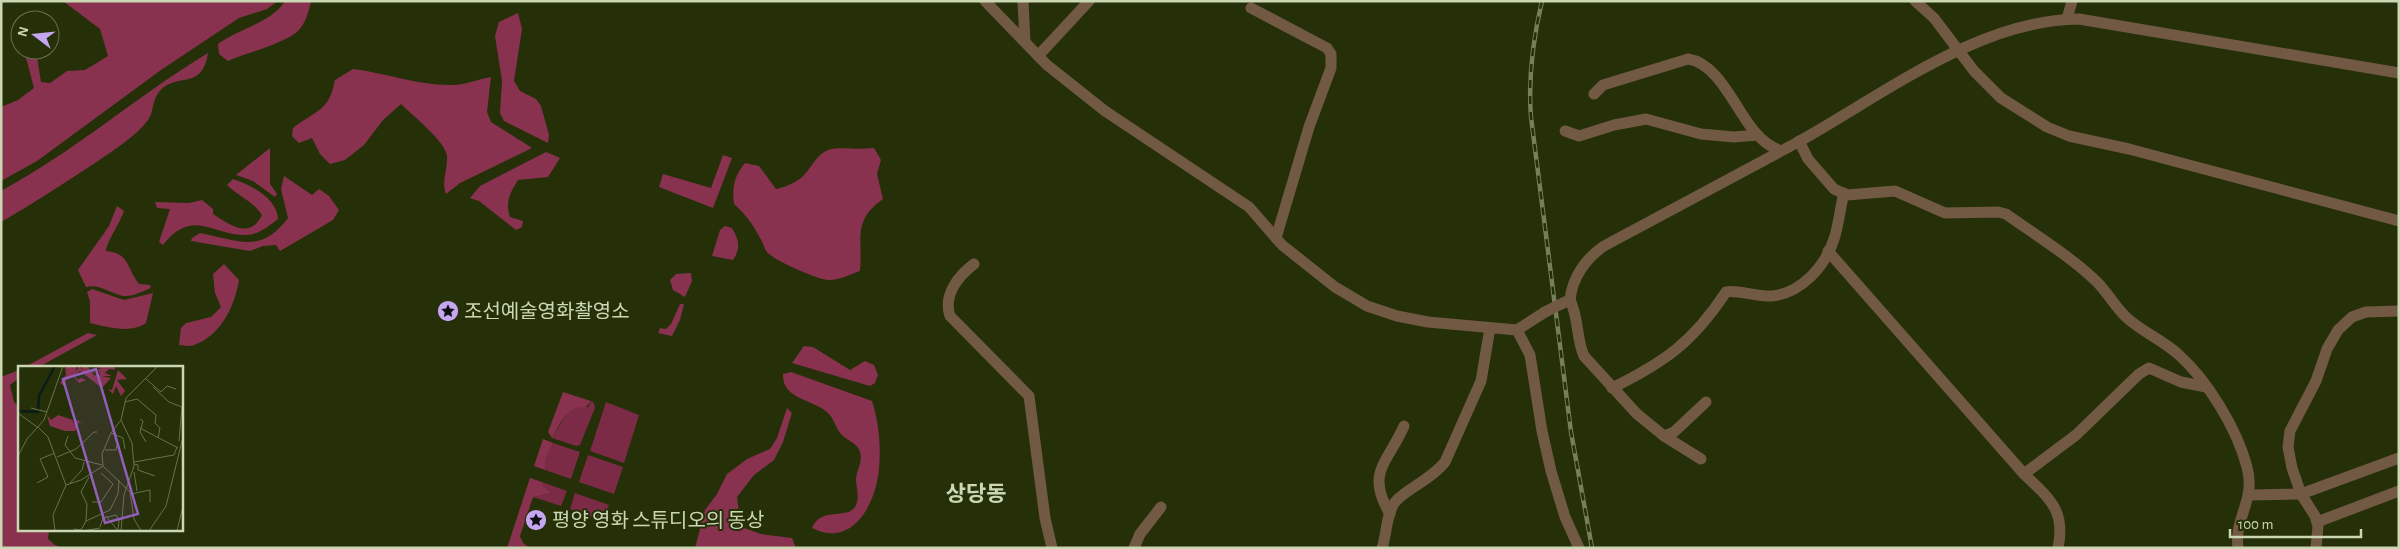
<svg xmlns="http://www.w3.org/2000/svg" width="2400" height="549" viewBox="0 0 2400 549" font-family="'Alegreya Sans','Noto Sans KR',sans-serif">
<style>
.green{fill:#7b2b45}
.forest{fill:#89324f}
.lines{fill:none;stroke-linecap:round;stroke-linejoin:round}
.minor{stroke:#715944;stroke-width:11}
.rail-casing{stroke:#75805a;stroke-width:4.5}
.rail{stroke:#252f08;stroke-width:2.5;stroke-dasharray:8;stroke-linecap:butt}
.minor-bridge{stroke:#715944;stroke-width:11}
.labels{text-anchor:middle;stroke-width:4;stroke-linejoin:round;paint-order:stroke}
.poi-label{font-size:20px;fill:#cbd7b3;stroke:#252f08;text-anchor:start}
.quarter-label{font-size:22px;font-weight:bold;fill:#cbd7b3;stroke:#252f08}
.inset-river{fill:none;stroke:#0a1c19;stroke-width:2.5}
.inset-road{fill:none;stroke:#67724c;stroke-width:1}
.view{fill:#935fbb;fill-opacity:0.15;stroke:#935fbb;stroke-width:2.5}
.inset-edge{fill:none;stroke:#cbd7b3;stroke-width:2.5}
</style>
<rect width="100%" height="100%" fill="#252f08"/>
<g class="green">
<polygon points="591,401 594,403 595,408 580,445 576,446 552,438 569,410 576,406 588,407"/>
<polygon points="606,402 639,415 624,463 590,451"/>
<polygon points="553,443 580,452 571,479 545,470 545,461"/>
<polygon points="588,455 623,467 614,494 579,482"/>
<polygon points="542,482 567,491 561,506 533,497 552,493 543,486"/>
<polygon points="575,493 609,505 603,521 570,509"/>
</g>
<g class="forest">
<polygon points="63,1 278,1 267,9 239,18 161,70 37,161 1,181 1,107 18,100 34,88 24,50 36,50 41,82 50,83 67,71 85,70 108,56 100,29"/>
<path d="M285 1H311C309 11 306 22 299 30 287 43 246 53 228 61L219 54 218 44C238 29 273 22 285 1Z"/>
<polygon points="518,13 522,29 514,81 520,91 536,99 541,106 549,135 548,143 504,121 500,113 502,81 495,36 499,22"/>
<path d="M208 53C202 92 176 71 159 92 152 100 154 112 148 120 135 137 115 149 98 161 66 182 34 203 1 222V191C75 151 137 96 208 53Z"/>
<path d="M353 69C387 73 419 86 453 85 465 85 479 79 491 77L487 112 491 122 532 148 460 183 446 194C441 181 448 169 447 156 446 142 412 115 401 104L383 120 364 145 345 160 330 164 320 154 312 138 299 143 292 136 293 128C316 110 329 112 335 80Z"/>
<polygon points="270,148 270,184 277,194 275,197 253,181 236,175"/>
<path d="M874 148 881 160 877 174 883 199C852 221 863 238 860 271 851 274 839 280 830 280 820 281 773 260 767 252 764 248 763 242 760 238 753 224 745 214 734 204 732 188 734 176 745 163L759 166 776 189C785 187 793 184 801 178 811 170 816 153 831 149 841 147 860 150 874 148Z"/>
<path d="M546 152 560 158 548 177 518 180C510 193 505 202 510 217L523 221 522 227 516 230 479 201 470 198 480 186Z"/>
<polygon points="723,155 732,158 713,208 659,187 663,174 711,188"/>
<path d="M284 176 312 195 319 189 329 196 339 210 333 220 280 251 276 245 263 246 250 251 191 241 192 238 200 233C238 240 260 255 288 218L281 189Z"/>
<path d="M233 179C251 185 277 198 278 219 269 226 258 235 246 235 212 236 193 207 163 245L159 242 170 209 157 208 155 202 189 203 202 200 213 209V214C230 225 250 240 262 215 253 201 238 196 227 185Z"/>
<path d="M117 206 124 211C120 223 106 243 106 251 130 253 126 268 139 284L150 285 151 288C143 291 133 297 124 296 111 294 99 283 86 287L78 270 109 226Z"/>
<path d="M725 226 732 228C739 240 741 248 733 260L712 256 720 230Z"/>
<path d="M224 264 239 280C235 305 221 336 194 345 190 347 183 345 179 345L181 328 186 323 211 317 221 307 215 293 213 274Z"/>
<polygon points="691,273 692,281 685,297 673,290 670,280 676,274"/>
<path d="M92 289 124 300 153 293 146 323C130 334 108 327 90 323V301L87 292Z"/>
<polygon points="680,304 684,304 680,320 672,336 658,333 660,328 666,329 671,324"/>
<polygon points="88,333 97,335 37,368 23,368"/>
<polygon points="804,346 813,347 850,370 865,361 874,365 878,375 875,383 870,386 792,363"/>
<polygon points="19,370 19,378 10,385 14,402 19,407 19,530 49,530 48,539 55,545 63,548 1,548 1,377"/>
<path d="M791 372 872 401C879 422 881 447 879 469 876 503 853 549 812 528 822 504 852 523 857 502 859 494 856 486 856 479 857 469 863 462 860 452 858 443 847 441 841 434 835 427 834 418 827 412 812 399 782 399 783 374Z"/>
<path d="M563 392 591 401 585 408C568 403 560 425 552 438L548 432Z"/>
<polygon points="787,408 792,413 783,442 774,460 754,475 737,497 741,527 761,534 792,538 796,548 695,548 705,510 717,494 727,474 747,459 770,449 777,438"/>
<polygon points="543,439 553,443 545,461 545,470 534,466"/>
<polygon points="530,478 542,482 543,486 552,493 533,497 520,536 523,543 530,548 507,548"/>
</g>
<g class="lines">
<g class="minor">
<polyline points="985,1 1047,65 1105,111 1249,207 1282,245 1335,287 1367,306 1397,316 1428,322 1517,330 1530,355 1542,431 1551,471 1565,517 1579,548"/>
<polyline points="1023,1 1025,42"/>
<polyline points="1915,1 1934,18 1974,71 2001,98 2047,127 2069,136 2129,149 2399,221"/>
<polyline points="1251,8 1327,48 1331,54 1331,68 1309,127 1276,238"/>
<polyline points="2067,19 2072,1"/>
<polyline points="1038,56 1089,1"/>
<path d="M1594 94 1603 85 1688 59C1723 64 1739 122 1764 141 1768 145 1775 148 1780 151"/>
<polyline points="1565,131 1579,136 1614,125 1646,119 1701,134 1734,137 1758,135"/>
<path d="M1799 141 1808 159 1834 189 1847 195 1895 191 1945 213 1998 212 2006 214C2037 236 2070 256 2097 282 2108 293 2115 307 2126 317 2142 332 2163 340 2179 355 2208 381 2237 429 2247 467 2256 500 2234 518 2238 548"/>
<path d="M1828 251 2024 474C2049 498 2066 510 2058 548"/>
<path d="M974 264C958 276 943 295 950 316L1029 396 1045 518 1052 548"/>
<path d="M1570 300C1579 318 1576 338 1584 356L1637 414 1664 436 1701 459"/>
<path d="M1565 302 1570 300C1572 278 1586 258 1604 246 1669 211 1734 177 1798 142 1883 95 1978 20 2079 19L2399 73"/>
<polyline points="1517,330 1545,312"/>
<path d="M1612 388C1665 362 1693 342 1726 292 1735 289 1758 297 1772 296 1801 293 1825 267 1834 239 1839 224 1840 208 1844 193"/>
<polyline points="1664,436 1674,432 1706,402"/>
<polyline points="2024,474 2076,435 2139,374 2149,368 2181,382 2206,387"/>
<polyline points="2250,495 2301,494 2399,458"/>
<path d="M1390 514C1365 472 1388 463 1404 426"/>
<polyline points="2317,522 2399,491"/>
<polyline points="1134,548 1140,534 1161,507"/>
<path d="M1382 548C1387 534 1386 514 1395 502 1407 488 1431 480 1445 462L1481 381 1490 328"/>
<polyline points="2316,548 2318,526 2315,516 2301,494 2292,468 2288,447 2290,431 2316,381 2327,349 2338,330 2352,317 2366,312 2399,311"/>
</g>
<g class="rail-casing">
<path id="rail" d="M1542 1C1533 39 1528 78 1531 117L1571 432 1592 548"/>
</g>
<use href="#rail" class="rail"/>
<polyline class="minor-bridge" points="1545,312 1565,302"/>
</g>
<defs>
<g id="sight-disc" transform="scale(1.125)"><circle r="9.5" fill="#c5a7f1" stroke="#252f08"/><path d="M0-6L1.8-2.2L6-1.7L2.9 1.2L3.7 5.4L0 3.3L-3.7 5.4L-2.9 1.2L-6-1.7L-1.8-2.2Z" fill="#111"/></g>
</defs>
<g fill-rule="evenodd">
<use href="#sight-disc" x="448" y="311"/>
<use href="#sight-disc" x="536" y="520"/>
</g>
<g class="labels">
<g class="poi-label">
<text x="464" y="318">조선예술영화촬영소</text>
<text x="552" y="527">평양 영화 스튜디오의 동상</text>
</g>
<g class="quarter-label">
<text x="976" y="501">상당동</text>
</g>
</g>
<g transform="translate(18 366)">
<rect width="165" height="165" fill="#252f08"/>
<path d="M47 0H58V5L61 0 65 4 63 0H70L73 6 78 5 74 7 77 10 79 7 82 9 80 3H83L77 0H96L97 4 91 3 87 7 94 10H84L93 12 84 22 62 5 56 10 60 14 63 12 68 14 61 17 55 10 47 15 46 20 42 17 48 9ZM100 4 109 13 99 14 107 25 103 30 98 20 95 28 90 23 94 24ZM29 49 33 54 40 49 55 54V57L59 54 67 58 61 56 57 65H47L32 60Z" fill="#89324f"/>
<path class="inset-river" d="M0 45 20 46 21 30 37 0"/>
<path class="inset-road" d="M128 13 143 26 149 20 158 23M135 21 151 36 164 41 161 75M107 36 119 33 138 49 137 57 142 62 140 72M13 42 29 46M0 47 19 61M122 53 125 55 122 66 128 76M103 54 114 77 116 100 106 129 103 165M20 61 30 71 48 119 35 149 37 165M122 62 160 82M93 67 105 72 107 83M50 70 47 79 57 92 84 99M87 84H98L99 79M0 90 9 73 26 54 45 0M39 91 58 83 76 66H79M116 96 156 89 159 81M116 98 120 99V104L137 110M85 100 112 126 116 153 123 165M116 106 119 125M83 107 95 118M19 117 30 111 22 93 37 87M52 117 64 104 66 96M48 119 63 114 85 100 84 88 93 67 103 54 108 32 140 0M113 128 132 124V136M74 136H83L95 118M88 150 100 165M68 155 69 138 63 126 71 111M82 161 85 152 98 149 101 154 100 165M56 163 63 164 68 155 92 144 100 128 101 114M65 165 82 162M131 165 148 140 165 71M159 165 165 140"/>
<path class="view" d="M78 3 120 148 87 157 45 13Z"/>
<rect width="165" height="165" class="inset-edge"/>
</g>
<rect width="2400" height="549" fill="none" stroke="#cbd7b3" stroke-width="5"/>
<g transform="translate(35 35) rotate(286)"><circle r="24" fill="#252f08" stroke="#67724c"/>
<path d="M0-4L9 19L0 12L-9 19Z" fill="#c5a7f1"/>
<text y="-8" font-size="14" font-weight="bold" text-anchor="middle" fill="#cbd7b3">N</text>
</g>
<path d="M2230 529v8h131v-8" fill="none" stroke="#cbd7b3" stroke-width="2.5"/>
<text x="2238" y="529" font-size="15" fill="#cbd7b3" stroke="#252f08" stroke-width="4" paint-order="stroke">100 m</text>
</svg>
